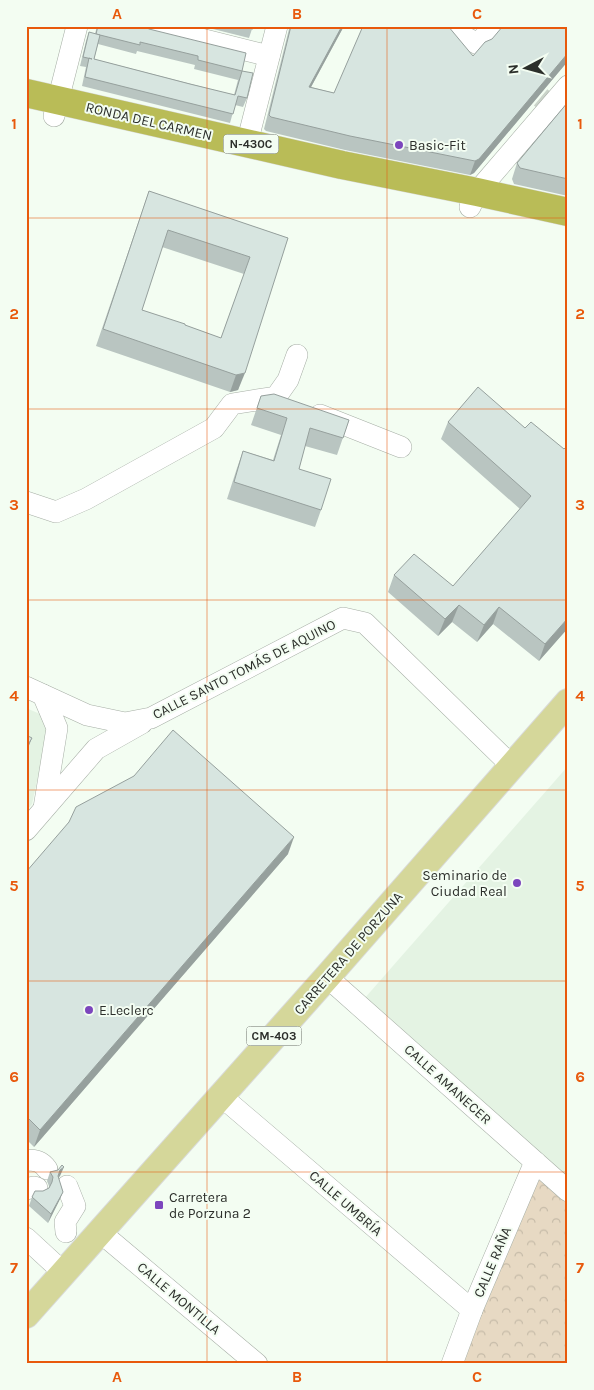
<svg xmlns="http://www.w3.org/2000/svg" width="594" height="1390" viewBox="0 0 594 1390" font-family="Karla,sans-serif">
<style>
.built{fill:#e4f3e3}
.park{fill:url(#park-crowns)}
.lines{fill:none;stroke-linecap:round;stroke-linejoin:round}
.minor-tunnel{stroke:#cbd4ca;stroke-width:21;stroke-dasharray:21 11;stroke-linecap:butt}
.minor-casing{stroke:#a6aea5;stroke-width:22}
.major-casing{stroke:#d9dad9;stroke-width:28}
.highway-casing{stroke:#d9dad9;stroke-width:29}
.minor{stroke:#fff;stroke-width:21}
.major{stroke:#d5d79a;stroke-width:26}
.highway{stroke:#b9bc57;stroke-width:28}
.wall{fill:#b9c5c1;fill-rule:evenodd}
.shaded-wall{fill:#96a09d}
.building{fill:#d7e5e0;stroke:#96a09d;fill-rule:evenodd}
.grid{fill:none;stroke:#e8590c;stroke-width:1;stroke-opacity:0.55}
.poi-dot{fill:#7c46bd;stroke:#f3fdf2;stroke-width:2}
.labels{text-anchor:middle;stroke-width:4;stroke-linejoin:round;paint-order:stroke}
.shield{fill:#f3fdf2;stroke:#686d67;stroke-width:1}
.shield-label{font-size:12px;font-weight:bold;fill:#2c2f2b}
.street-label{font-size:14px;fill:#2c2f2b;stroke:#f3fdf2}
.poi-label{font-size:14px;fill:#2c2f2b;stroke:#f3fdf2;text-anchor:start}
.neatline{fill:none;stroke:#e8590c;stroke-width:2}
.grid-label{font-size:16px;text-anchor:middle;font-weight:bold;fill:#e8590c}
</style>
<defs>
<pattern id="park-crowns" width="20" height="18" patternUnits="userSpaceOnUse" patternTransform="scale(1.25)"><rect width="20" height="18" fill="#e7d9c3"/><path d="M2 6a3 3 0 1 1 6 0M12 15a3 3 0 1 1 6 0" fill="none" stroke="#c6bba8"/></pattern>
</defs>
<rect width="100%" height="100%" fill="#f3fdf2"/>
<g class="built">
<polygon points="26,708 40,714 48,731 32,804 26,811"/>
<polygon points="568,766 568,1180 364,999"/>
</g>
<polygon class="park" points="535,1162 568,1191 568,1364 455,1364"/>
<g class="lines">
<polyline class="minor-tunnel" points="516,77 551,106"/>
<g class="minor-casing">
<g id="minor">
<polyline points="149,26 269,56"/>
<polyline points="444,26 478,44 494,26"/>
<polyline points="54,116 77,26"/>
<polyline points="247,143 277,26"/>
<polyline points="470,207 477,192 568,86"/>
<polyline points="320,415 401,447"/>
<polyline points="26,502 56,512 86,499 214,428 232,404 276,397 288,380 297,355"/>
<polyline points="26,687 87,715 125,723 151,718 343,618 365,623 512,766"/>
<polyline points="43,695 57,728 44,808"/>
<polyline points="26,830 96,749 142,723"/>
<polyline points="327,977 568,1191"/>
<polyline points="221,1096 472,1310"/>
<path d="M26 1160C36 1160 41 1161 47 1169"/>
<polyline points="26,1189 34,1187 37,1188"/>
<polyline points="66,1232 65,1222 75,1206 67,1186"/>
<polyline points="100,1232 257,1364"/>
<polyline points="26,1238 64,1273"/>
<polyline points="452,1364 472,1310 535,1162"/>
</g>
</g>
<g class="major-casing">
<polyline id="major" points="26,1315 327,977 568,702"/>
</g>
<g class="highway-casing">
<polyline id="highway" points="26,93 342,165 477,192 568,212"/>
</g>
<use href="#minor" class="minor"/>
<use href="#major" class="major"/>
<use href="#highway" class="highway"/>
</g>
<g class="wall">
<path d="M97 26H144L242 71 247 98 243 107 235 105 230 123 82 86 86 67 80 66 86 41 89 32 95 34ZM98 44 136 54 137 51 195 65 194 69 238 80 234 95 94 59Z"/>
<polygon points="201,26 264,26 263,29 253,26 249,38"/>
<polygon points="289,26 344,26 311,87 334,93 473,56 568,26 568,61 474,173 470,175 345,150 266,131 264,129 289,29"/>
<polygon points="568,102 568,196 514,184 512,179 517,163"/>
<path d="M149 191 288 238 238 390 230 392 96 346ZM162 247 244 274 221 338 142 310Z"/>
<polygon points="261,396 349,420 337,455 305,446 299,469 321,510 315,527 227,499 237,468 243,451 273,460 281,435 251,425"/>
<polygon points="448,422 525,428 564,449 568,445 568,628 539,661 493,624 477,642 452,622 438,636 388,592 394,575 453,586 520,509 441,439"/>
<polygon points="288,854 34,1147 26,1139 26,872"/>
<polygon points="50,1172 60,1176 58,1177 63,1192 59,1201 48,1223 29,1206 32,1197 49,1188 49,1186 47,1181"/>
</g>
<g class="shaded-wall">
<polygon points="342,26 344,26 304,100 309,87"/>
<polygon points="568,53 568,61 474,173 470,175 475,161"/>
<polygon points="245,373 238,390 230,392 236,375"/>
<polygon points="459,605 452,622 438,636 445,619"/>
<polygon points="499,607 493,624 477,642 484,625"/>
<polygon points="568,618 568,628 539,661 545,644"/>
<polygon points="32,738 26,753 26,748"/>
<polygon points="294,837 288,854 34,1147 40,1130"/>
<polygon points="64,1167 60,1176 57,1179 60,1170"/>
<polygon points="63,1192 59,1201 48,1223 51,1214"/>
</g>
<g class="building">
<polygon points="98,26 144,26 149,29 246,53 242,71 198,60 198,56 140,42 140,45 96,34"/>
<polygon points="241,26 253,26 253,29"/>
<polygon points="291,26 342,26 309,87 334,93 363,26 448,26 473,56 485,42 492,39 503,26 568,26 568,53 479,159 475,161 350,136 271,117 269,115"/>
<polygon points="89,32 100,35 94,59 190,84 235,95 242,71 253,73 247,98 238,96 233,114 85,77 89,58 92,59 83,57"/>
<polygon points="568,102 568,179 520,168 517,163"/>
<path d="M149 191 288 238 245 373 236 375 103 329ZM168 230 250 257 221 338 185 325V324L142 310Z"/>
<polygon points="478,387 525,428 531,422 564,449 568,445 568,618 545,644 499,607 484,625 459,605 445,619 394,575 414,554 453,586 531,496 448,422"/>
<polygon points="274,394 349,420 343,438 310,428 299,469 331,479 321,510 234,482 243,451 274,461 287,418 257,408 261,396"/>
<polygon points="173,730 294,837 40,1130 26,1116 26,872 69,822 76,807 134,776"/>
<polygon points="26,735 32,738 26,748"/>
<polygon points="62,1165 64,1167 60,1170 58,1176 63,1192 51,1214 32,1197 35,1191 43,1191 49,1188 52,1182 53,1177 50,1172 58,1170"/>
</g>
<path class="grid" d="M207 26V1364M387 26V1364M26 218H568M26 409H568M26 600H568M26 790H568M26 981H568M26 1172H568"/>
<g class="poi-dot">
<circle cx="399" cy="145" r="5"/>
<circle cx="517" cy="883" r="5"/>
<circle cx="89" cy="1010" r="5"/>
<rect x="154" y="1200" width="10" height="10" rx="2.5"/>
</g>
<g class="labels">
<g class="shield">
<rect x="223.5" y="134.5" width="55" height="19" rx="4"/>
<rect x="246.5" y="1026.5" width="55" height="19" rx="4"/>
</g>
<g class="shield-label">
<text x="251" y="148">N-430C</text>
<text x="274" y="1040">CM-403</text>
</g>
<g class="street-label">
<text transform="translate(149 121) rotate(13)" y="5">RONDA DEL CARMEN</text>
<text transform="translate(244 669) rotate(-27)" y="5">CALLE SANTO TOMÁS DE AQUINO</text>
<text transform="translate(348 953) rotate(-49)" y="5">CARRETERA DE PORZUNA</text>
<text transform="translate(448 1084) rotate(42)" y="5">CALLE AMANECER</text>
<text transform="translate(346 1203) rotate(41)" y="5">CALLE UMBRÍA</text>
<text transform="translate(492 1262) rotate(-67)" y="5">CALLE RAÑA</text>
<text transform="translate(179 1298) rotate(40)" y="5">CALLE MONTILLA</text>
</g>
<g class="poi-label">
<text x="409" y="150">Basic-Fit</text>
<text x="507" y="880" text-anchor="end">Seminario de<tspan x="507" dy="16">Ciudad Real</tspan></text>
<text x="99" y="1015">E.Leclerc</text>
<text x="169" y="1202">Carretera<tspan x="169" dy="16">de Porzuna 2</tspan></text>
</g>
</g>
<rect width="594" height="1390" fill="none" stroke="#f3fdf2" stroke-width="55"/>
<g transform="translate(526 68) rotate(264)" stroke="#f3fdf2" stroke-width="4" paint-order="stroke">
<path d="M0-4L9 19L0 12L-9 19Z" fill="#2c2f2b"/>
<text y="-8" font-size="14" font-weight="bold" text-anchor="middle" fill="#2c2f2b">N</text>
</g>
<rect x="28" y="28" width="538" height="1334" class="neatline"/>
<g class="grid-label">
<text x="117" y="19">A</text>
<text x="297" y="19">B</text>
<text x="477" y="19">C</text>
<text x="14" y="129">1</text>
<text x="580" y="129">1</text>
<text x="14" y="319">2</text>
<text x="580" y="319">2</text>
<text x="14" y="510">3</text>
<text x="580" y="510">3</text>
<text x="14" y="701">4</text>
<text x="580" y="701">4</text>
<text x="14" y="891">5</text>
<text x="580" y="891">5</text>
<text x="14" y="1082">6</text>
<text x="580" y="1082">6</text>
<text x="14" y="1273">7</text>
<text x="580" y="1273">7</text>
<text x="117" y="1382">A</text>
<text x="297" y="1382">B</text>
<text x="477" y="1382">C</text>
</g>
</svg>
